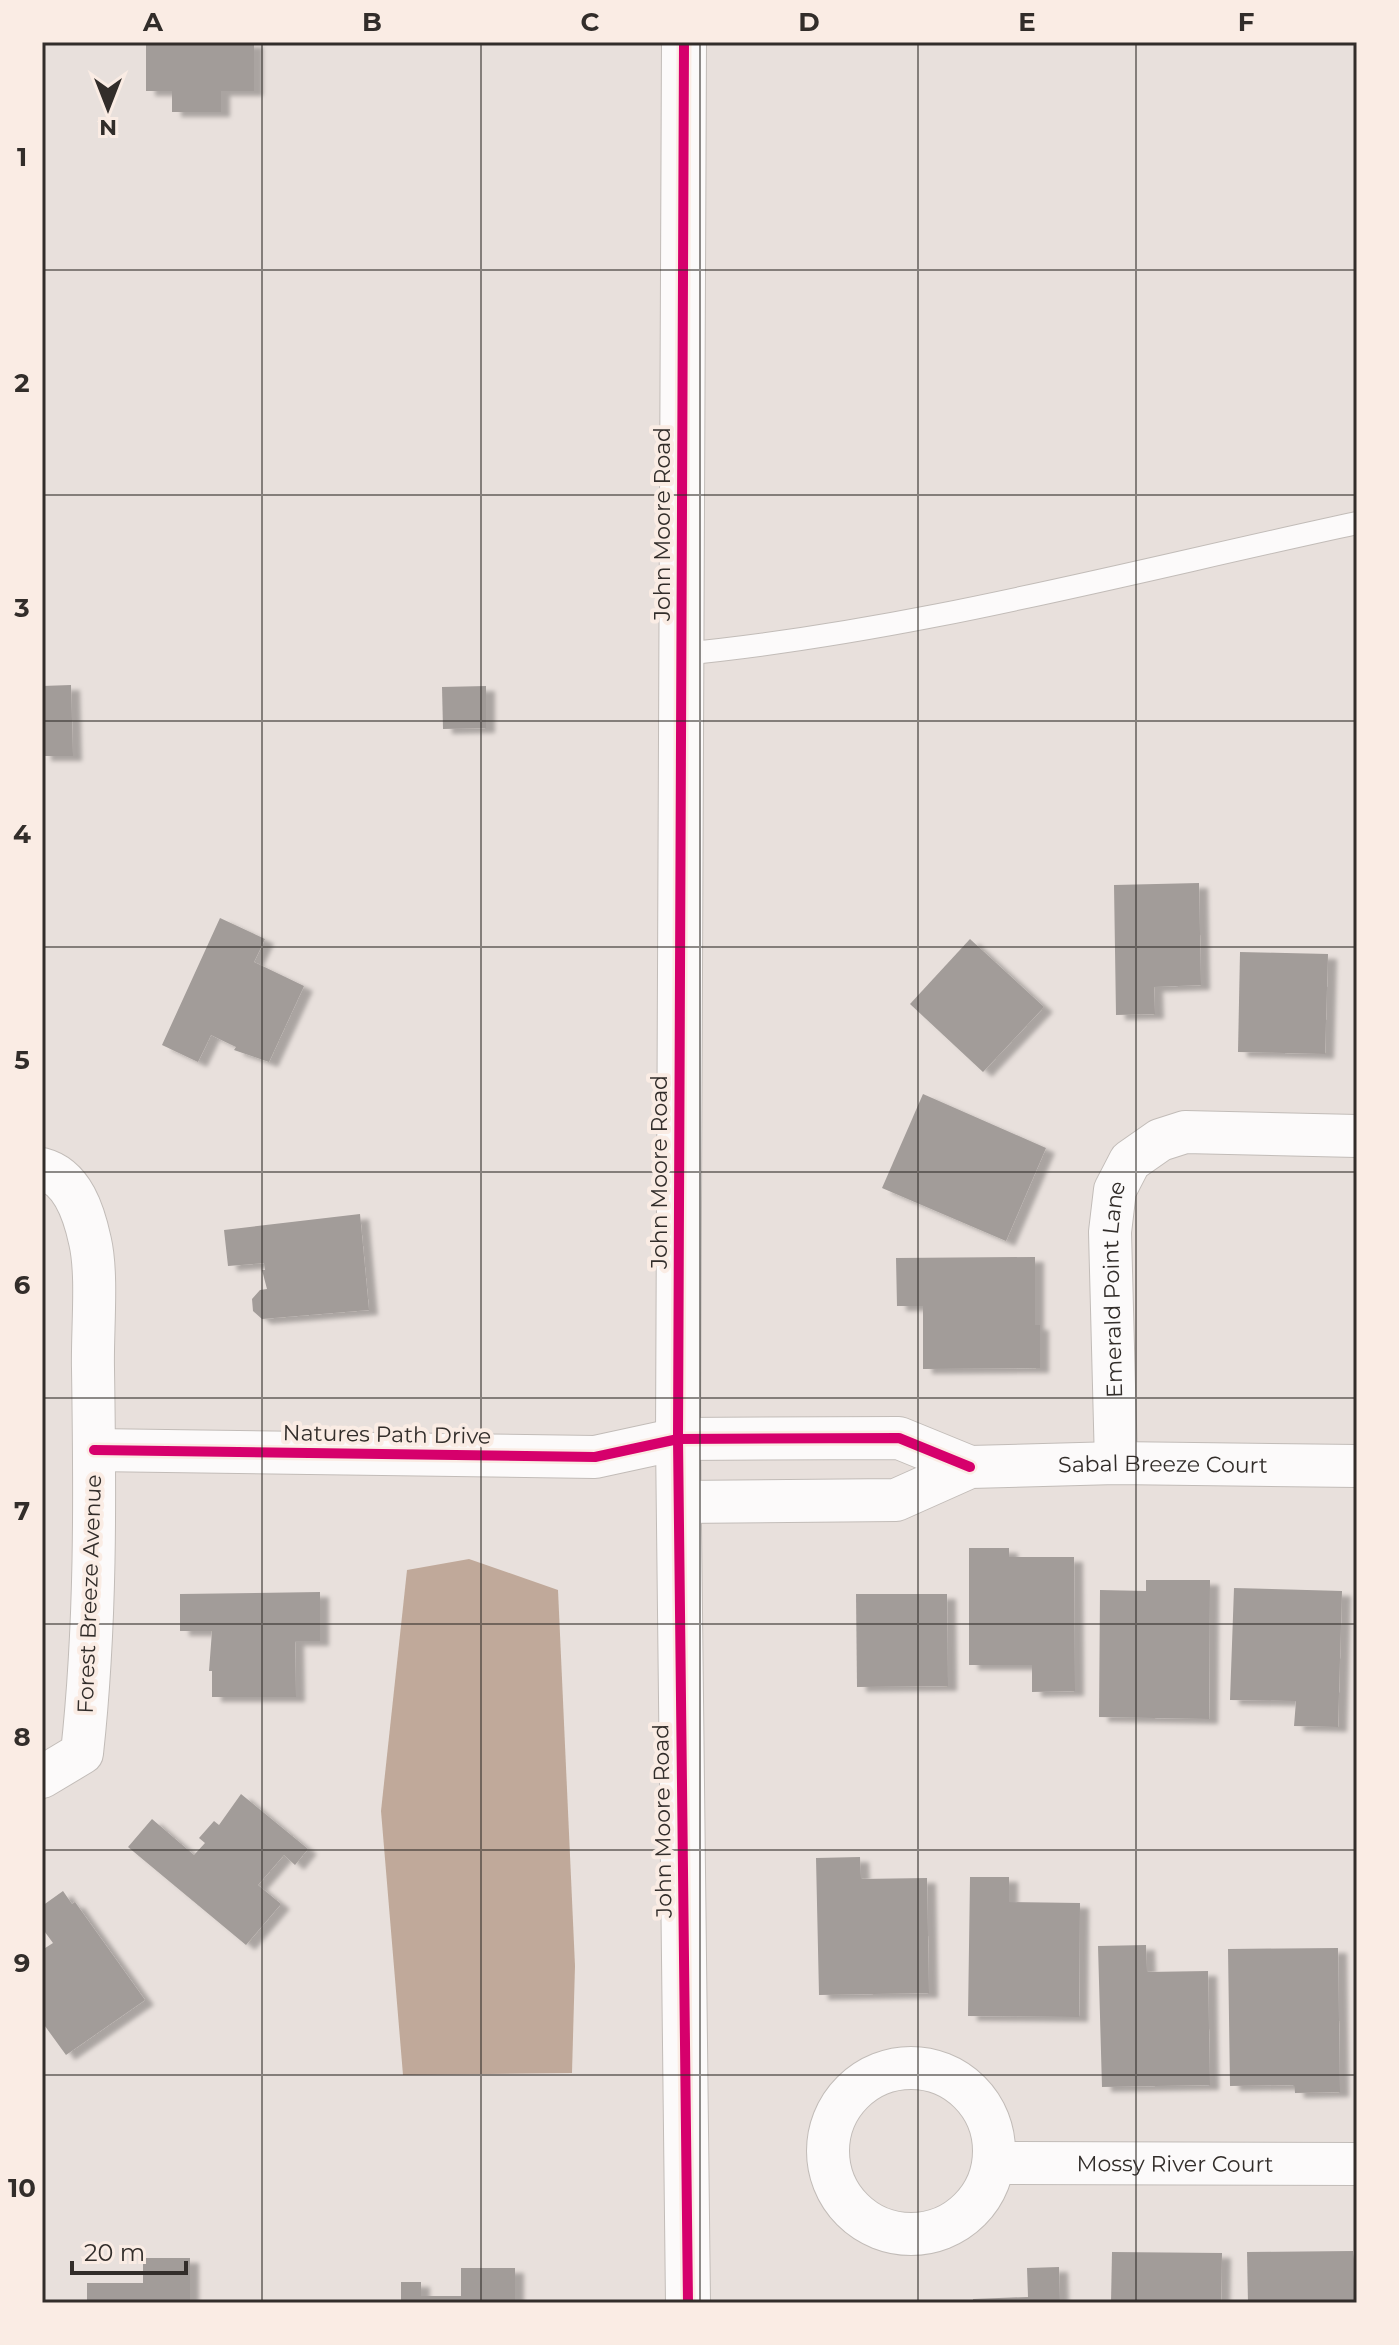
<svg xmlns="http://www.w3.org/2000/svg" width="1399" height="2345" viewBox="0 0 1399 2345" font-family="Montserrat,sans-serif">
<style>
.water{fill:#c0a99a}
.building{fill:#a29c99;filter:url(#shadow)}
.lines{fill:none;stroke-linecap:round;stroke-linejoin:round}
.service-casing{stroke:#c2bcb8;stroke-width:24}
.minor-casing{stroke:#c2bcb8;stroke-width:44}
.tertiary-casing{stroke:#c2bcb8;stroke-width:46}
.service{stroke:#fcfafa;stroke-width:22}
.minor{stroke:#fcfafa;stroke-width:42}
.tertiary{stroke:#fcfafa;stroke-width:44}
.cycleway-casing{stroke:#faece4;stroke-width:15}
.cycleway{stroke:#d6006c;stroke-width:10}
.grid{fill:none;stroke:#322d2a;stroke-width:2;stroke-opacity:0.55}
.labels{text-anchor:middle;stroke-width:8;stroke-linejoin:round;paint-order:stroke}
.street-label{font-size:22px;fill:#322d2a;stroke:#faece4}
.neatline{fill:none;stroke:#322d2a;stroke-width:3}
.grid-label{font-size:26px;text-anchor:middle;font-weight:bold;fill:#322d2a}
</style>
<defs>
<filter id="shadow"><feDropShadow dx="9" dy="5" stdDeviation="2" flood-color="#0004"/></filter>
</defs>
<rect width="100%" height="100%" fill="#e8e0dc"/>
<polygon class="water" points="469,1559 558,1590 575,1966 572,2073 403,2075 381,1811 407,1570"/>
<g class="building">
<polygon points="146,42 254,42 254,91 221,91 221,112 172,112 172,91 146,91"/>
<polygon points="71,685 73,756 42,756 42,686"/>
<polygon points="486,686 486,728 443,729 442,687"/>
<polygon points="1199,883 1201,985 1154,987 1155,1014 1116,1015 1114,885"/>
<polygon points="220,918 265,939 254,962 304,986 269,1062 234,1050 236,1047 211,1035 198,1062 162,1045"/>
<polygon points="970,939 1044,1007 983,1072 910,1004"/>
<polygon points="1240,952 1328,954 1325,1054 1238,1052"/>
<polygon points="923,1094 1046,1148 1006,1241 882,1188"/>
<polygon points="360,1214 369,1310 262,1319 253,1311 252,1299 260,1290 267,1289 262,1270 265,1270 264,1263 228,1266 224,1230"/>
<polygon points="1035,1257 1035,1325 1040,1325 1040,1368 923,1369 923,1306 897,1306 896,1258"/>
<polygon points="969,1548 1009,1548 1009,1557 1074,1557 1075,1691 1032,1692 1032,1665 969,1665"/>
<polygon points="1146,1580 1210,1580 1209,1719 1099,1717 1100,1590 1146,1591"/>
<polygon points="1234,1588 1342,1591 1338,1727 1294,1726 1296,1701 1230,1700"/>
<polygon points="320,1592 320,1641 295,1641 296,1697 212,1697 212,1671 209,1671 212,1631 180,1631 180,1594"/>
<polygon points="856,1594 947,1594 948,1686 857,1687"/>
<polygon points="241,1794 308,1849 295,1865 284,1855 258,1885 281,1904 246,1945 128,1847 152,1819 194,1855 205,1843 199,1838 214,1821 219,1825"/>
<polygon points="860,1857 861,1879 927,1878 929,1993 819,1995 816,1858"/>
<polygon points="970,1877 1009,1877 1009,1902 1080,1903 1079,2017 968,2016"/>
<polygon points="63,1891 72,1904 75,1902 145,2000 66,2055 42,2022 42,1950 53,1943 42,1928 42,1906"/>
<polygon points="1146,1945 1147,1972 1208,1971 1210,2085 1102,2087 1098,1946"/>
<polygon points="1338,1948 1340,2092 1295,2093 1294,2085 1230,2086 1228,1949"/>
<polygon points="1353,2251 1354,2303 1248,2303 1247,2252"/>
<polygon points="1112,2252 1222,2253 1221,2303 1111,2303"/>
<polygon points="143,2258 190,2258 190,2303 87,2303 87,2283 143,2283"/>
<polygon points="1059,2267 1060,2303 973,2303 973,2299 1028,2297 1027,2268"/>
<polygon points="461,2268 515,2268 515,2303 401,2303 401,2282 421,2282 421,2296 461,2296"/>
</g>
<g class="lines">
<g class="service-casing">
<path id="service" d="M681 654C909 632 1133 571 1357 523"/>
</g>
<g class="minor-casing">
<g id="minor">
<path d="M42 1169C73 1177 84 1213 90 1241 98 1275 92 1332 93 1369 95 1497 96 1626 82 1753L42 1777"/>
<polyline points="94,1450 595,1457 678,1439 899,1438 970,1467"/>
<path id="s1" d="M1116 1463 1110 1232 1115 1190 1130 1161 1160 1140 1185 1132 1357 1136"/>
<path id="s2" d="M678 1502 896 1500 970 1467 1116 1463 1357 1466"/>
<circle cx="911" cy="2151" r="83"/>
<path id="s3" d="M995 2163 1357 2164"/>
</g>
</g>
<g class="tertiary-casing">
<polyline id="tertiary" points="684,42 678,1439 688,2303"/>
</g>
<use href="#service" class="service"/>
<use href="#minor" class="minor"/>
<use href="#tertiary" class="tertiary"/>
<g class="cycleway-casing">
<g id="cycleway">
<polyline points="684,42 678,1439 688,2303"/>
<polyline points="94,1450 595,1457 678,1439 899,1438 970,1467"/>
</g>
</g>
<use href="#cycleway" class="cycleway"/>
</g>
<path class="grid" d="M262 42V2303M481 42V2303M700 42V2303M918 42V2303M1136 42V2303M42 270H1357M42 495H1357M42 721H1357M42 947H1357M42 1172H1357M42 1398H1357M42 1624H1357M42 1850H1357M42 2075H1357"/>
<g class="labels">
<g class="street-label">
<text transform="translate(662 524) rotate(-90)" y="8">John Moore Road</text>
<text transform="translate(659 1172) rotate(-90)" y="8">John Moore Road</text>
<text dy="8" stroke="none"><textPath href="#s1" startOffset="174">Emerald Point Lane</textPath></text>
<text transform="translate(387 1434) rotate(1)" y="8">Natures Path Drive</text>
<text dy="8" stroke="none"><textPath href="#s2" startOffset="492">Sabal Breeze Court</textPath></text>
<text transform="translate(89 1594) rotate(-88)" y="8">Forest Breeze Avenue</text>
<text transform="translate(662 1821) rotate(-91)" y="8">John Moore Road</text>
<text dy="8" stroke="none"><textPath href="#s3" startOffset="180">Mossy River Court</textPath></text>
</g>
</g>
<rect width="1399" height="2345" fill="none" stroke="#faece4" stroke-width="88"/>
<g transform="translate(108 108) rotate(180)" stroke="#faece4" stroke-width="6" paint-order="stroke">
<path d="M0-6L14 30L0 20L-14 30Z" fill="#322d2a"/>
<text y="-12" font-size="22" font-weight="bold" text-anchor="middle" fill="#322d2a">N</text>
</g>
<path d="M72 2261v12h114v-12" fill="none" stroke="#322d2a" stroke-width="4"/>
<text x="84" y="2261" font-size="24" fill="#322d2a" stroke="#faece4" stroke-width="6" paint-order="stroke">20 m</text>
<rect x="44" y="44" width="1311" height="2257" class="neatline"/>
<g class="grid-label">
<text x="153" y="31">A</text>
<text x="372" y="31">B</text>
<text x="590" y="31">C</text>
<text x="809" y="31">D</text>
<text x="1027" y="31">E</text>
<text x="1246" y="31">F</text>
<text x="22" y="166">1</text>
<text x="22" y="392">2</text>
<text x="22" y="617">3</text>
<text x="22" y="843">4</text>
<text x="22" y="1069">5</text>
<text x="22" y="1294">6</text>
<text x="22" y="1520">7</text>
<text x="22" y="1746">8</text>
<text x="22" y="1972">9</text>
<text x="22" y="2197">10</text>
</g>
</svg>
